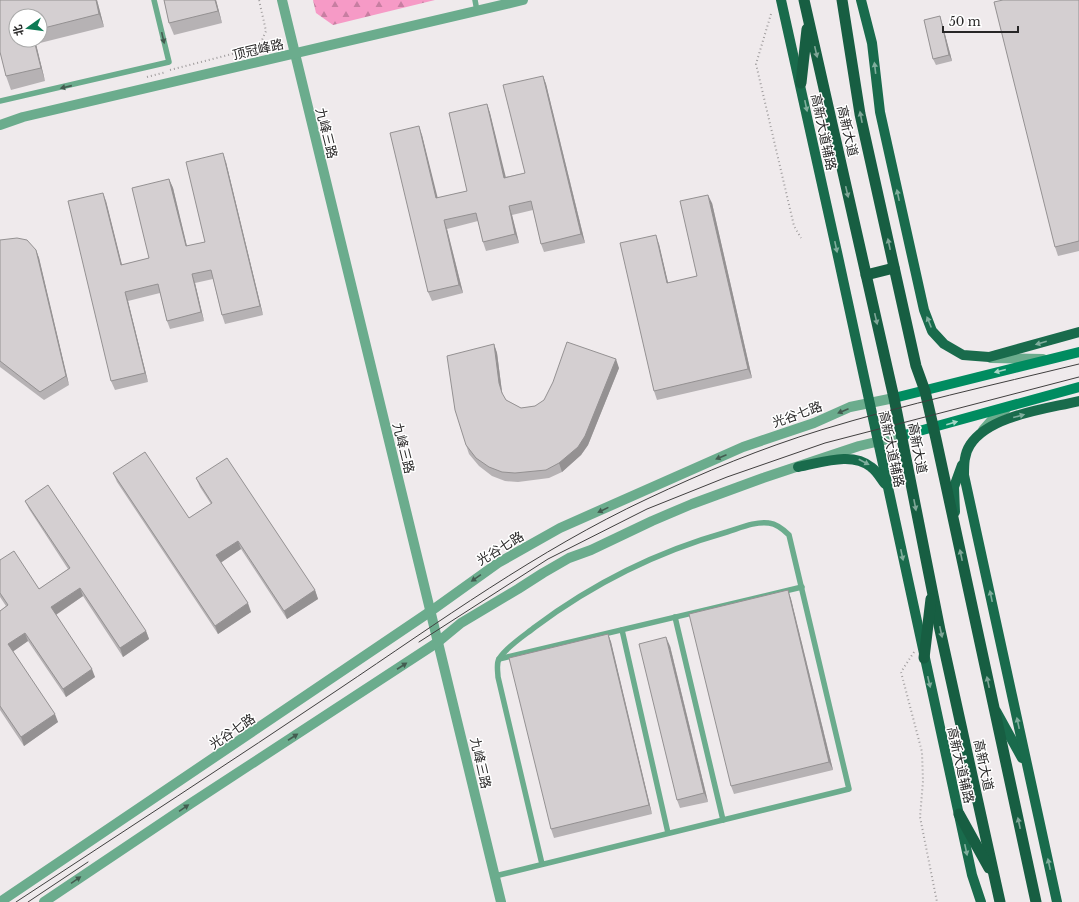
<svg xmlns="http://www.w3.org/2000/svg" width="1079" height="902" viewBox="0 0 1079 902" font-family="'Libre Baskerville','Noto Sans SC',serif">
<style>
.forest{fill:url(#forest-firs)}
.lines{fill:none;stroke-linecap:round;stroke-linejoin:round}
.path{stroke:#a09d9e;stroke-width:2;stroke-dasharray:1 3;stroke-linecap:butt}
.service{stroke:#6bac8d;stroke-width:5.5}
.tertiary{stroke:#6bac8d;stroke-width:10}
.secondary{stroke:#008c60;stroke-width:10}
.primary{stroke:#196b4c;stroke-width:10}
.trunk{stroke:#175e42;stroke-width:11}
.tram{stroke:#403f3f;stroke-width:1}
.wall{fill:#b6b2b4;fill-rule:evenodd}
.shaded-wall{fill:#949192}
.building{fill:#d4cfd1;stroke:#949192}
.oneway{fill:#435c50}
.oneway2{fill:#7fa697}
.oneway3{fill:#80ae9d}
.oneway4{fill:#a6d7c7}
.labels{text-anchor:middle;stroke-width:3;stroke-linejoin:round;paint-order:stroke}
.street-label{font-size:13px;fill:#282727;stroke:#fff}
</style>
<defs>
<pattern id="forest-firs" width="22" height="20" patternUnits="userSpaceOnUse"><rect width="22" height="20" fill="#f69ac6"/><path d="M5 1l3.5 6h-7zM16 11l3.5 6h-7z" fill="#c77ea1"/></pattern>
</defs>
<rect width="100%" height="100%" fill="#efeaec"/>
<polygon class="forest" points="313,0 435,0 333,25 316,13"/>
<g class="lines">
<g class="path">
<polyline points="771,14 756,64 794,226 801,238"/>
<polyline points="170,70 259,47 266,31 259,0"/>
<polyline points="147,77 166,72"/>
<polyline points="914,652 901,672 922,752 923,781 920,817 937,902"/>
</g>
<g class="service">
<polyline points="475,0 477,11"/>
<polyline points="0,101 169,62 154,0"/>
<polyline points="675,617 723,820"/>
<polyline points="622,630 668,833"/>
<polyline points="499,659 802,587"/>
<path d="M495 876 849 789 789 535C784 530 777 524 769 523 756 521 740 528 727 532 656 552 595 582 535 627 525 635 506 647 499 659 496 664 498 672 498 677L542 864"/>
</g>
<g class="tertiary">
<polyline points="282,0 501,902"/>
<polyline points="0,125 23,117 523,0"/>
<polyline points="991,358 1043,359"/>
<polyline points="983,430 998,413 1006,409"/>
<polyline points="0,902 431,611 498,563 560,528 743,447 814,423 850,407 894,398"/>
<polyline points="44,902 190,804 438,642 461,623 518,589 543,573 569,558 591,550 652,521 692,504 763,478 859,446 901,436"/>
</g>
<g class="secondary">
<polyline points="894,398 1079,352"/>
<polyline points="901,436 1079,387"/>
</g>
<g class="primary">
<polyline points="781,0 837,252 972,875 981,902"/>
<polyline points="861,0 872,43 880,112 924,310 932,331 944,344 963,355 989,357 1079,332"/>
<path d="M798 467C821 463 852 451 871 467 877 471 881 479 885 484"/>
<polyline points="955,512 954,487 962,465"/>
<polyline points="996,711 1022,758"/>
<path d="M1057 902 964 475C964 465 964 454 970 445 989 415 1047 409 1079 401"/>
</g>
<g class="trunk">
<polyline points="804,0 894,398 940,630 1000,902"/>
<polyline points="842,0 860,114 916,366 925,391 936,439 1036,902"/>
<polyline points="801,83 807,29"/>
<polyline points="866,275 894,268"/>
<polyline points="924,658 931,599"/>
<polyline points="959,814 989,868"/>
</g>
<g class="tram">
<polyline points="419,642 548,559 647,509 727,477 825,443 1079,377"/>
<path d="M16 902C124 831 232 761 339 689 439 622 538 550 647 499 704 472 762 448 821 430 906 404 993 385 1079 364"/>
<polyline points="28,902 88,862"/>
</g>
</g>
<g class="wall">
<path d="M0 0H97L104 27 36 44 45 81 11 90 6 76ZM40 16V40H16Z"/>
<polygon points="164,0 216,0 222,23 174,35 169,23"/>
<polygon points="1079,0 1079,251 1058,256 1055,247"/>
<polygon points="942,23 952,61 936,65 933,59"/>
<polygon points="543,76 546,84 585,243 544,252 541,244 533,210 512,215 519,243 486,251 483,242 478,221 447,229 463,293 432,301 428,292 422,135 437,198 467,191 487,104 490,113 505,177 525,173"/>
<polygon points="226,162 263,315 225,324 222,315 213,279 195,283 204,321 170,329 167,321 160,293 128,301 148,382 115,390 111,381 106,201 122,265 149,258 169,179 173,188 187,246 205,242"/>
<polygon points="712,203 752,378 657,400 654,391 659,244 668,283 697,276"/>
<polygon points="0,240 36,250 39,258 69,385 44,400 0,367"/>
<polygon points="494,344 497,353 502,392 503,396 506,400 521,408 535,406 619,368 588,445 581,455 562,472 549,478 518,482 505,481 492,476 479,466 469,454 466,445"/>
<polygon points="113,473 189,518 211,504 200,487 196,478 315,590 318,599 287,619 241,549 221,562 251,612 218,634 117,482"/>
<polygon points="25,501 146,631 149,639 123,657 83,596 56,615 95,677 66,697 28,641 13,651 58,722 24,746 0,710 0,611 6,606 0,597 0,560 39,589 68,569 29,509"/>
<polygon points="788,590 791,599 833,770 734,794 731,786"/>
<polygon points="608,634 611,642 652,814 554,838 551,829"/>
<polygon points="670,646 708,802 680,808 677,800"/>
</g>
<g class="shaded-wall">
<polygon points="96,0 97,0 104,27 99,14"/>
<polygon points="215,0 216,0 222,23 218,11"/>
<polygon points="940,16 942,23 952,61 949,55"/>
<polygon points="34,40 35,40 36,44 45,81 41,68"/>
<polygon points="543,76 546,84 585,243 581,234"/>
<polygon points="487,104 490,113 508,186 504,178"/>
<polygon points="419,126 422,135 440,207 436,198"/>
<polygon points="223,153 226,162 263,315 260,306"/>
<polygon points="169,179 173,188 189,255 186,246"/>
<polygon points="103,193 106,201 124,273 121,265"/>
<polygon points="708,195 712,203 752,378 748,369"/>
<polygon points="509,206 512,215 519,243 515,234"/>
<polygon points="444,220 447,229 463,293 459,285"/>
<polygon points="656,235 659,244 670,291 667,283"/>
<polygon points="36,250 39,258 69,385 66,376"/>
<polygon points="192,274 195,283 204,321 201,312"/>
<polygon points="125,292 128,301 148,382 145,373"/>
<polygon points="494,344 497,353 502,392 505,402 499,383"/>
<polygon points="616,359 619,368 588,445 581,455 562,472 559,463"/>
<polygon points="238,541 241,549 219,564 216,555"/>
<polygon points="80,588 83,596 54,616 51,607"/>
<polygon points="315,590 318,599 287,619 284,611"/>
<polygon points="788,590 791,599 833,770 829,762"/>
<polygon points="248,603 251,612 218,634 215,626"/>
<polygon points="146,631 149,639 123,657 120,648"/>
<polygon points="25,633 28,641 11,653 8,644"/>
<polygon points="608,634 611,642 652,814 649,805"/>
<polygon points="666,637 670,646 708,802 704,793"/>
<polygon points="92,669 95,677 66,697 63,689"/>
<polygon points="55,714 58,722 24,746 21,737"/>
</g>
<g class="building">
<polygon points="0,0 96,0 99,14 40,29 40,16 16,16 16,40 34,40 41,68 6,76 0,52"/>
<polygon points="164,0 215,0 218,11 169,23"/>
<polygon points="1003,0 1079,0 1079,241 1055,247 994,2"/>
<polygon points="940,16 949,55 933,59 924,20"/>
<polygon points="543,76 581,234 541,244 531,201 509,206 515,234 483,242 476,213 444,220 459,285 428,292 390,133 419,126 436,198 467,191 449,113 487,104 504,178 525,173 503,85"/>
<polygon points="223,153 260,306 222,315 211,270 192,274 201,312 167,321 158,284 125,292 145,373 111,381 68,201 103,193 121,265 149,258 132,188 169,179 186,246 205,242 186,162"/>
<polygon points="708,195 748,369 654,391 620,243 656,235 667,283 697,276 680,201"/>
<polygon points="17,238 27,240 36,250 66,376 40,392 0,361 0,240"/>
<polygon points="567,342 616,359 585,436 578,447 559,463 546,470 515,473 502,472 489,467 476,458 466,445 455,410 447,356 494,344 499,383 502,393 506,400 521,408 535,406 544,400 553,382"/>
<polygon points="145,452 189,518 212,503 196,478 227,458 315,590 284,611 238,541 216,555 248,603 215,626 113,473"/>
<polygon points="48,485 146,631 120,648 80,588 51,607 92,669 63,689 25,633 8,644 55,714 21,737 0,706 0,611 8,605 0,593 0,560 14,551 39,589 70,568 25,501"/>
<polygon points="788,590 829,762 731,786 689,614"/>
<polygon points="608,634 649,805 551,829 509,658"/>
<polygon points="666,637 704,793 677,800 639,644"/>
</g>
<defs><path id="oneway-solid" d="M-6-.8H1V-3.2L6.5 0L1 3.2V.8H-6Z"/></defs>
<g class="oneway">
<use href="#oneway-solid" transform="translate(163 38) rotate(77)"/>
<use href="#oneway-solid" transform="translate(66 87) rotate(167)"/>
<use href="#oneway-solid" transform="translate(843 411) rotate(157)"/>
<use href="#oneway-solid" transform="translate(721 457) rotate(157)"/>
<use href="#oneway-solid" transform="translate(603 510) rotate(154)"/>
<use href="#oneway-solid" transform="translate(476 578) rotate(145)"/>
<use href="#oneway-solid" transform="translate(402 666) rotate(-33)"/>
<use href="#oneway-solid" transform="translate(293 737) rotate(-33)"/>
<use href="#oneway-solid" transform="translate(184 808) rotate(-34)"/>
<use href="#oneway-solid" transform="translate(76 880) rotate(-34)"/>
</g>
<g class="oneway2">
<use href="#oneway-solid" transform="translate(816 52) rotate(77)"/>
<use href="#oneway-solid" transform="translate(861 117) rotate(-101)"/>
<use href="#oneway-solid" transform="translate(847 192) rotate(77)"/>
<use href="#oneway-solid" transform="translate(889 244) rotate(-102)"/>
<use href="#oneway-solid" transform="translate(876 319) rotate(77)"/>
<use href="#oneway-solid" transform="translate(915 505) rotate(79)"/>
<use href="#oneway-solid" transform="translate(961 555) rotate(-102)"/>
<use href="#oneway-solid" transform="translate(941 632) rotate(78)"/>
<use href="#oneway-solid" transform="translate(988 682) rotate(-102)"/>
<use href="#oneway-solid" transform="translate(1019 823) rotate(-102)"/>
</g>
<g class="oneway3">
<use href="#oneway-solid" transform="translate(875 68) rotate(-97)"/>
<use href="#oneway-solid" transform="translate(806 106) rotate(78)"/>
<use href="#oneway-solid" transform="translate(898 195) rotate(-102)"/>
<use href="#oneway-solid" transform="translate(836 247) rotate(78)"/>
<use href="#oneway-solid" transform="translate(929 322) rotate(-112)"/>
<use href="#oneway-solid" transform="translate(1041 343) rotate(164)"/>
<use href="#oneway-solid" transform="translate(1019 416) rotate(-15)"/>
<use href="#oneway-solid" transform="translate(864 462) rotate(28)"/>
<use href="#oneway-solid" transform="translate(902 555) rotate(78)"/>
<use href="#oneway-solid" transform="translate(991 596) rotate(-102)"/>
<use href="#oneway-solid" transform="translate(929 682) rotate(77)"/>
<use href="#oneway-solid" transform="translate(1018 723) rotate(-102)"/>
<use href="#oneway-solid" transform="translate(966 850) rotate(78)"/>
<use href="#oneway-solid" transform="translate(1049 864) rotate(-102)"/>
</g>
<g class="oneway4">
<use href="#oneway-solid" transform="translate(1000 371) rotate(166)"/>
<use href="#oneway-solid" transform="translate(952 423) rotate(-16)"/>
</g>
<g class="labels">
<g class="street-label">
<text transform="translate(258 49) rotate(-13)" y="5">顶冠峰路</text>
<text transform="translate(848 131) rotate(77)" y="5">高新大道</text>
<text transform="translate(824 132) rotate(78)" y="5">高新大道辅路</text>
<text transform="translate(327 133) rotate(76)" y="5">九峰三路</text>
<text transform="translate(797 414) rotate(-20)" y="5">光谷七路</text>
<text transform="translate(404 448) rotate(76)" y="5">九峰三路</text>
<text transform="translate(918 448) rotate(79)" y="5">高新大道</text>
<text transform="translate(892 449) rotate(78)" y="5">高新大道辅路</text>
<text transform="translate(500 548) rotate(-31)" y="5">光谷七路</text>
<text transform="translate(232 731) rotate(-34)" y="5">光谷七路</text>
<text transform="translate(481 763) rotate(77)" y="5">九峰三路</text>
<text transform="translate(961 765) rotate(77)" y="5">高新大道辅路</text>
<text transform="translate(984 765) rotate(78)" y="5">高新大道</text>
</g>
</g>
<g transform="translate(28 28) rotate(256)"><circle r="19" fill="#ffffff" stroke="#a9a9a9"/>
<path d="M0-3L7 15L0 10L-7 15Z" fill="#0d7a54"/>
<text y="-6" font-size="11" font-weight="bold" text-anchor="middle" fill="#282727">北</text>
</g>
<path d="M943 26v6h75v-6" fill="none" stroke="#282727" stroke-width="2"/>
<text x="949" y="26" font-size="12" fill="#282727" stroke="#ffffff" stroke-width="3" paint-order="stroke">50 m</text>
</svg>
